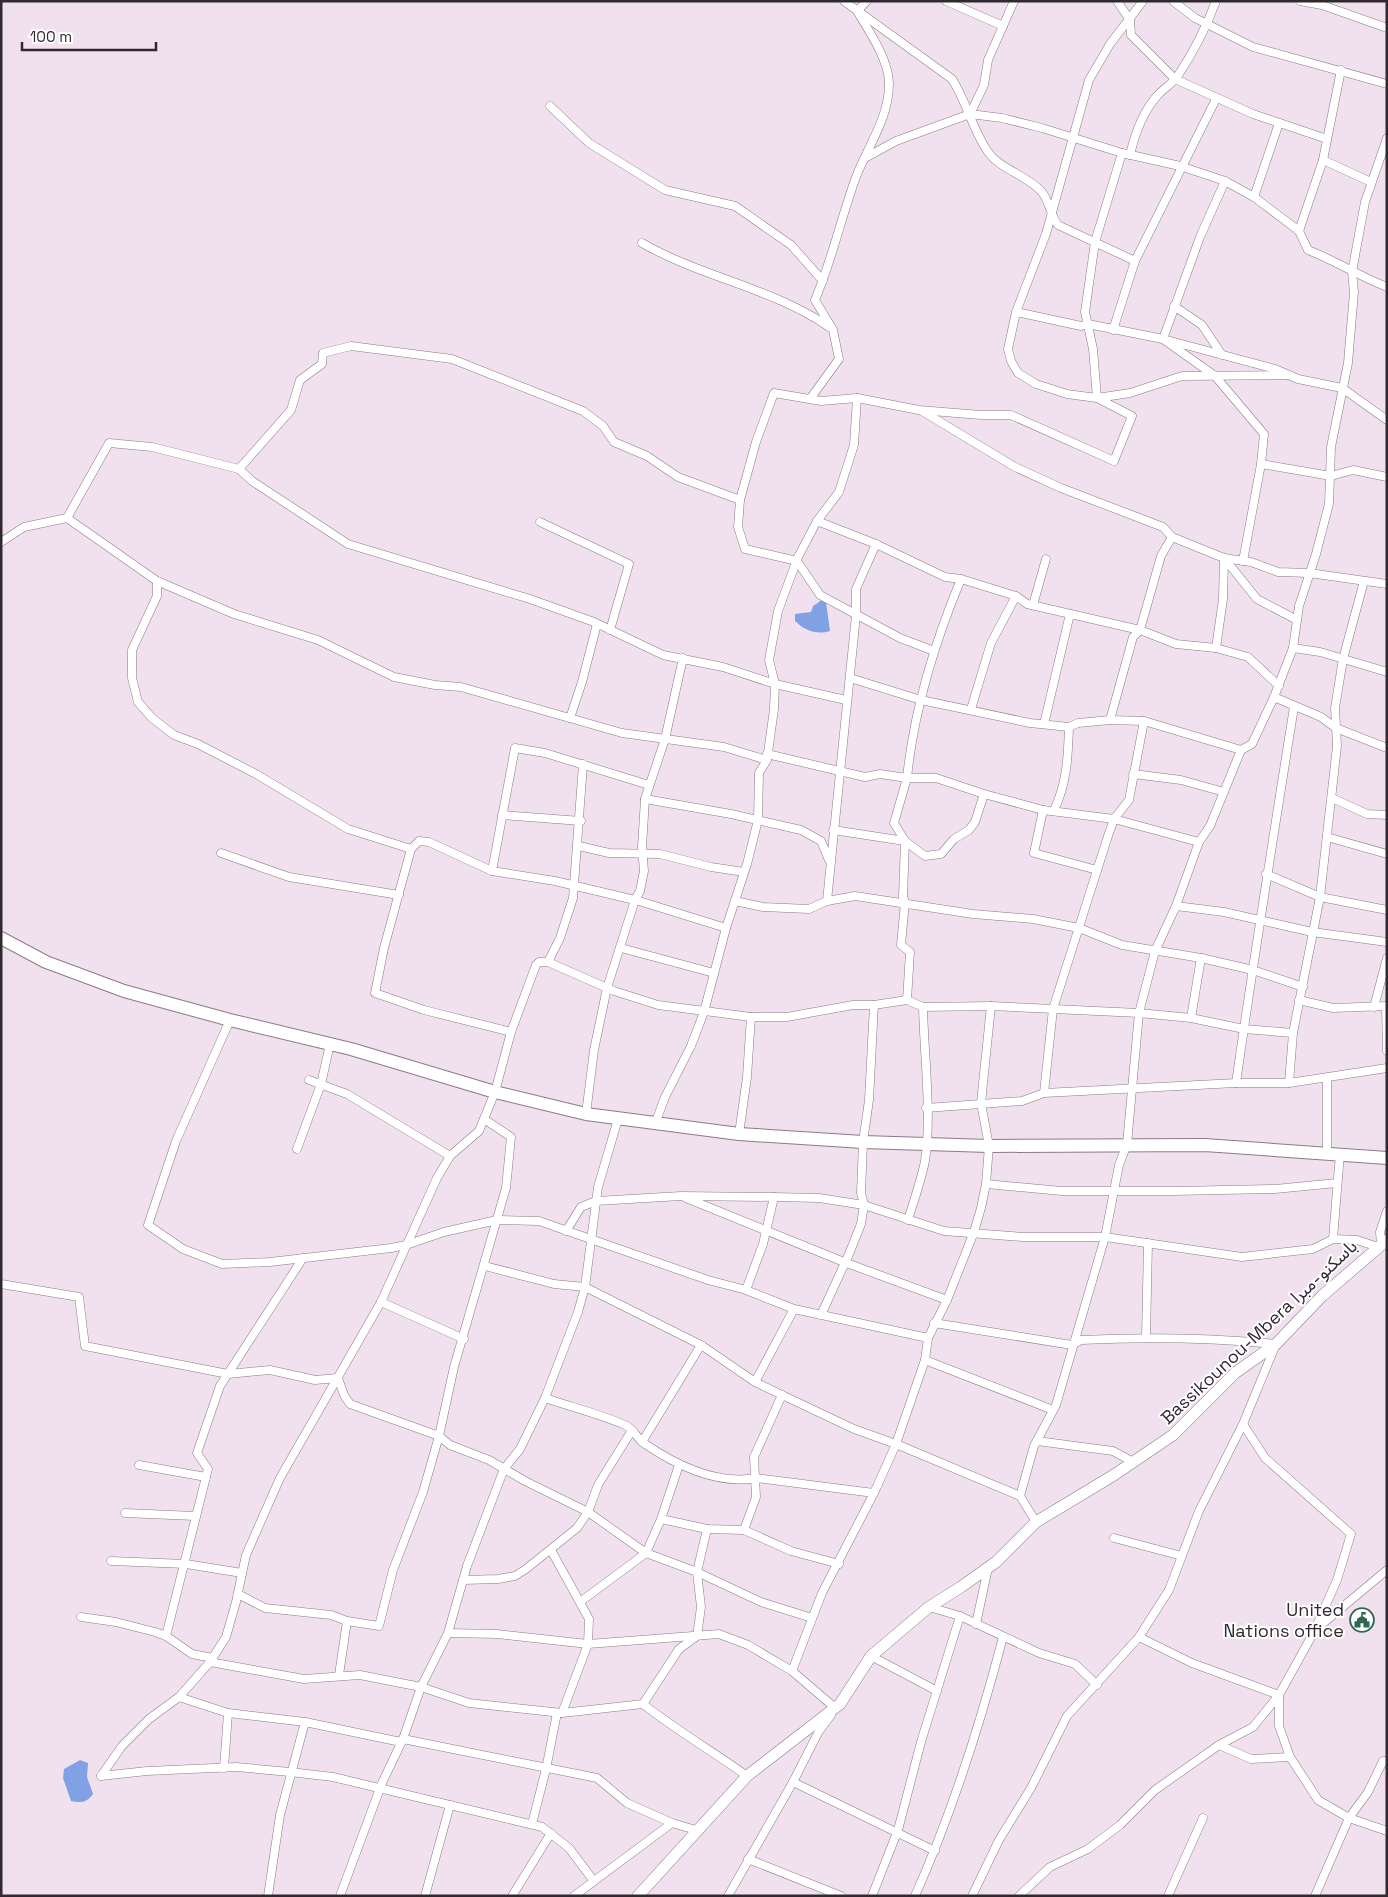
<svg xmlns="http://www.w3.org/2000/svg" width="1388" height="1897" viewBox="0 0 1388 1897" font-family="'Space Grotesk','Noto Sans Arabic',sans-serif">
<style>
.water{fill:#80a2e4}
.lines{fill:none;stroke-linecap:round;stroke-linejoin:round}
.street-casing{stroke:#897b87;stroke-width:9}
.secondary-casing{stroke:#897b87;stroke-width:12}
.primary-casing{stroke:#897b87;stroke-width:14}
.street{stroke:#fff;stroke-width:8}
.secondary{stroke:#fff;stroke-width:11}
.primary{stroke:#fff;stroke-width:12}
.labels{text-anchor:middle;stroke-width:4;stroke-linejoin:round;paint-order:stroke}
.street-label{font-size:18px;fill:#302a30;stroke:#fff}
.poi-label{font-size:18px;fill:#302a30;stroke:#fff;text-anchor:end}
</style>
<rect width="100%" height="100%" fill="#f1e1ef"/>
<g class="water">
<path d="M822 600 826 602 830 631C817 635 805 631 795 621V614L811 612 813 606Z"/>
<path d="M80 1760 88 1763 87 1777 93 1794C87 1803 80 1803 71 1801L63 1778 64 1769Z"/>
</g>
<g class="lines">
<g class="street-casing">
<g id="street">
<path d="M844 1 952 79C966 101 972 127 986 149 998 169 1025 174 1041 191 1050 201 1050 215 1058 225L1135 261"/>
<polyline points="946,1 1003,26"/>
<polyline points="1117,1 1130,20 1131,35 1175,79 1253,114 1327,139"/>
<polyline points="1173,1 1195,18 1253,47 1387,84"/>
<polyline points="1300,1 1322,5 1387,28"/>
<polyline points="857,11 867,1"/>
<polyline points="550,106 589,143 665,190 735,206 791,245 823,281"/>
<polyline points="970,114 984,85 988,60 1014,1"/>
<polyline points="1122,153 1095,242 1085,312 1093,349 1097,398 1067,394 1036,384 1018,373 1011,361 1008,349 1016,312 1046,234 1089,80 1110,44 1143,1"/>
<path d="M1130 155C1135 133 1142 113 1157 96 1163 89 1172 84 1177 77 1193 53 1206 28 1216 1"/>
<path d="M865 158 896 141 970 114 1002 118 1042 128 1122 153 1180 166 1225 181 1254 197 1299 231 1308 250C1336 261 1359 276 1387 287"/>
<polyline points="1323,160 1371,182"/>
<polyline points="1225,181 1200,237 1163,339 1215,376 1264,434 1261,464 1243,561"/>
<polyline points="1254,197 1279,123"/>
<polyline points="1299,231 1323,160 1341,70"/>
<path d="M642 243C701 277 775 289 829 327"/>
<polyline points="1174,306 1202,325 1222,355"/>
<polyline points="1016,312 1081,326 1088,324 1163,339 1275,369 1298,379 1342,388 1387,420"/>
<polyline points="1113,330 1135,261 1216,99"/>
<path d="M810 399 839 359 833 330 815 300C832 260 841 218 856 177 868 146 889 118 889 84 889 60 869 31 857 11"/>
<polyline points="922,411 1015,467 1061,488 1163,527 1172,537 1224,558 1251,562 1278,572 1309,573 1387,584"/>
<polyline points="1261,464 1331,476 1353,470 1387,477"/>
<polyline points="239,469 252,481 348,544 530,599 594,622 663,655 723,667 775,684 846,700"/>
<polyline points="740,500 756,442 774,393 821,401 857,398 919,410 981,415 1011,415 1114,461 1132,416 1097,398 1130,393 1182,376 1288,375"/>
<polyline points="67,518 157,581 234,614 318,640 394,677 435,685 461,687 622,733 724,747 767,760"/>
<polyline points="817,521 876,544 945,577 961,579 1016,596 1027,604 1140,630 1176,644 1216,648 1248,657 1279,686"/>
<polyline points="540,522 629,564 610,630"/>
<polyline points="1,542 24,527 67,518 109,443 152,447 239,469 291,410 300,380 322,364 323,353 351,346 452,359 583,411 603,426 614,442 647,456 678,477 740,500 738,527 745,549 797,561 820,595 900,638 934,651"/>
<polyline points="1224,558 1257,599 1297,620"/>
<polyline points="157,581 157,596 132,650 132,678 138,702 152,718 174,735 198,744 256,774 348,829 411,849 419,841 429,842 492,871 555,881 639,901 726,928"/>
<polyline points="1033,605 1046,559"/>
<polyline points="1216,648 1223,599 1224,558"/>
<polyline points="1293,648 1320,652 1387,672"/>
<polyline points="850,678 921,700 1030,723 1069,727 1078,723 1110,720 1144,721 1241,750"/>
<polyline points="1274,697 1321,717 1336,728 1387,748"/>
<polyline points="971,709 991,643 1016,596"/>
<polyline points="570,718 582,682 597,624"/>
<polyline points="1110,720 1133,637 1140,630 1161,556 1172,537"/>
<polyline points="1044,724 1070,614"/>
<path d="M767 754 865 777 880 774 907 778C914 709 934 644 961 579"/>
<polyline points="1133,774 1181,780 1224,792"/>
<polyline points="1332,798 1367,814 1387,815"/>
<polyline points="645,799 731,814 801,830 821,841 829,860"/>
<polyline points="1043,810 1034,853 1097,870"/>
<path d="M1054 810C1067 784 1068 756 1069 727"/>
<polyline points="502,815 581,821"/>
<polyline points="833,830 905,841 925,856 941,854 954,839 969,830 975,822 984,794"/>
<polyline points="1327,837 1387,854"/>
<polyline points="579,846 609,853 660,854 711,867 744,872"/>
<polyline points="411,849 384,948 375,993 424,1010 511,1032"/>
<polyline points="221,853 289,877 399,895"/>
<polyline points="492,871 515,748 545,753 649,785"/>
<polyline points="1266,874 1320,897 1387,910"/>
<polyline points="735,901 763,907 809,909 827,901 855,896 973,914 1033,919 1079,928 1122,945 1201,958 1253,970 1303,987"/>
<polyline points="827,901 856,615 856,589 876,544"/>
<polyline points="1176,906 1224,912 1312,932 1387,942"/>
<polyline points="621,948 714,973"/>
<polyline points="548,962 560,938 573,898 583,764"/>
<polyline points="907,1000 910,952 901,945 905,902 903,897 905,841 894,823 907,778 936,778 984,794 1043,810 1114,819 1199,842"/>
<polyline points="1299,1000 1333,1008 1387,1006"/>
<polyline points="1386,1006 1387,1051"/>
<polyline points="1374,1007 1387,958"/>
<polyline points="1191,1018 1201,958"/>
<polyline points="230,1020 176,1141 148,1225 183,1249 222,1264 270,1262 391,1248 406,1245 444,1232 497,1220 539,1221 708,1280 746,1290 794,1309 928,1338"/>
<polyline points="1327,1078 1327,1154"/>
<polyline points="309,1080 347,1094 450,1156"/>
<path d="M1236 1083C1254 957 1274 832 1294 707"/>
<polyline points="1289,1083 1293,1033 1320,897 1337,746 1335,708 1343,659 1364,581"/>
<polyline points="1044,1093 1053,1009 1107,839 1114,819 1129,800 1144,721"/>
<polyline points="926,1108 1022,1101 1044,1093 1236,1083 1289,1083 1387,1068"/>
<polyline points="586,1114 594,1050 607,988 635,900 640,891 644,871 642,847 645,799 665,739 683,658"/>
<polyline points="655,1124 665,1097 691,1046 704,1012 726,928 747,864 758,820 759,773 767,760 774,709 775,684 769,660 778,611 798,557 817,521 839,492 854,445 857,398"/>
<polyline points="739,1134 747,1077 751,1017"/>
<polyline points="297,1149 321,1084 330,1044"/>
<polyline points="986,1184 1062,1191 1174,1191 1275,1189 1337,1183"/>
<polyline points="686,1198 844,1262 947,1300"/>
<path d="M908 1220C914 1200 921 1181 925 1161 932 1116 924 1054 923 1007"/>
<polyline points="566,1231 581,1207 596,1201 681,1196 774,1197 819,1198 864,1205 944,1231 1023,1237 1105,1237 1242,1257 1313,1249 1333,1239 1357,1240 1378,1247"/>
<polyline points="1333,1239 1340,1154"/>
<polyline points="1381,1245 1380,1232 1387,1211"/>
<polyline points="485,1266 554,1284 585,1287 701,1345 755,1382 782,1395 854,1429 896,1444 925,1360 928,1338 947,1300 974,1232 981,1208 986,1184 989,1146 981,1103 991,1006"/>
<path d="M1 1284 79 1297 85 1346 228 1374 270 1370 315 1380 338 1378 344 1395 350 1404 439 1436 450 1445 489 1460 525 1481 588 1512 646 1553 697 1572 701 1607 697 1636 679 1649 643 1704C676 1730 712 1751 747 1776"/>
<polyline points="746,1290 763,1244 774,1197"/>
<polyline points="381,1302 464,1339"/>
<polyline points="821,1315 849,1254 861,1224 864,1205 861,1193 863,1142 869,1100 874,1005"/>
<path d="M934 1323 1072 1345 1081 1340C1146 1337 1211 1338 1276 1344L1243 1424 1199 1511 1169 1590 1139 1637 1067 1716 1031 1788 999 1840 972 1896"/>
<polyline points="1146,1338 1148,1243"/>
<polyline points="925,1360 1053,1410"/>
<polyline points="755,1382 794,1309"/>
<path d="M545 1398C571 1407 600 1414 625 1425 634 1429 637 1439 645 1444 676 1465 717 1485 756 1478L874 1493 896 1444 1020 1496"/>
<polyline points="1243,1424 1265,1458 1351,1534 1337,1580 1316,1627"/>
<polyline points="1037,1441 1113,1451 1133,1462"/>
<polyline points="642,1442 701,1345"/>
<polyline points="139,1465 206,1477"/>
<polyline points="125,1513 195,1516"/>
<polyline points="661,1519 707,1529 744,1530 791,1551 839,1564"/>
<polyline points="1036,1522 1020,1496 1034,1446 1056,1405 1105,1237 1119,1165 1127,1144 1139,1013 1155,951 1176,906 1199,842 1210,826 1241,750 1252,744 1274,697 1293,648 1299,606 1316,554 1329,504 1331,447 1348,363 1354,292 1352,272 1365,202 1387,138"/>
<polyline points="707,1529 697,1572 761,1602 812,1618"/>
<polyline points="744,1530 756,1497 754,1457 782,1395"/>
<polyline points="1114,1538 1182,1556"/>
<polyline points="551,1550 589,1619 588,1644 562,1713 643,1704"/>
<polyline points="111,1561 186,1564 242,1573"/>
<polyline points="463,1580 498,1579 515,1576 526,1569 577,1528 588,1512 598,1485 632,1430"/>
<polyline points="238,1594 265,1608 331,1615 347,1621 379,1626 393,1570 423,1492 439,1436 454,1367 506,1188 511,1137 484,1119"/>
<polyline points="580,1602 646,1553 661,1519 679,1465"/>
<polyline points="929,1607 960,1616 1039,1653 1075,1664 1097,1685"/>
<polyline points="81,1617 116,1622 155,1632 166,1636 192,1654 213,1658"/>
<polyline points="976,1624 988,1568"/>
<polyline points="448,1633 497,1634 588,1644 719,1634 748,1645 792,1671 834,1707"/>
<polyline points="166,1636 208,1469 197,1453 220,1386 303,1258"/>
<polyline points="1139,1637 1192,1663 1279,1695"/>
<polyline points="871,1656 937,1691"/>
<polyline points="210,1662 304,1679 360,1675 421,1687 469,1703 562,1713"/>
<polyline points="792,1671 822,1593 874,1493"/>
<polyline points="339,1675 347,1621"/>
<polyline points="1279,1695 1279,1726 1290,1757 1318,1800 1349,1818 1387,1831"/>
<polyline points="179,1697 228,1713"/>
<polyline points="403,1739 597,1778 627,1803 672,1823 696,1830"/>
<polyline points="1219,1745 1251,1759 1290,1757"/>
<polyline points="224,1768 228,1713 305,1722 401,1742"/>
<polyline points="101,1776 122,1746 149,1719 179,1697 210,1662 226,1637 236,1602 246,1555 280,1478 381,1302 437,1178 450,1156 479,1131 495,1092 511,1032 536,965 539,962 548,962 614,991 658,1005 751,1017 787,1017 853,1005 874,1005 907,1000 923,1007 991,1006 1139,1013 1191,1018 1244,1029 1293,1033"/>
<polyline points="101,1776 147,1771 236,1767 290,1772 333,1777 542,1827 569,1848 593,1880"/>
<polyline points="793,1782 935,1851"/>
<polyline points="532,1824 546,1769 557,1713"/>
<polyline points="748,1859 841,1896"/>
<polyline points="268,1896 280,1815 305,1722"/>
<polyline points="340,1896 382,1783 403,1739 421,1687 448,1633 467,1566 504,1469 520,1449 545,1398 578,1312 585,1287 598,1187 618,1119"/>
<polyline points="425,1896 450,1805"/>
<polyline points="512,1896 551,1833"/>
<polyline points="574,1896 672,1823"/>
<polyline points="728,1896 793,1782 819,1731 831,1715"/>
<polyline points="872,1896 898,1830 921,1742 960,1616"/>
<path d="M915 1896C952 1813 980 1725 1003 1637"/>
<polyline points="1019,1896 1050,1867 1088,1849 1120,1825 1155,1790 1219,1745 1253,1727 1279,1695 1315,1630 1387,1570"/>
<polyline points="1168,1896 1203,1818"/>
<polyline points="1315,1896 1349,1818 1368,1792 1383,1761 1387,1761"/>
</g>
</g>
<g class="secondary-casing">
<polyline id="secondary" points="638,1896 747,1776 840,1704 871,1656 929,1607 961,1587 996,1562 1036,1522 1114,1475 1173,1435 1235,1373 1276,1344 1322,1296 1387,1240"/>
</g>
<g class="primary-casing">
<polyline id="primary" points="1,938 46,962 124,991 230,1020 351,1049 495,1092 586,1114 739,1134 863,1142 989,1146 1205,1145 1387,1158"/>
</g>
<use href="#street" class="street"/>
<use href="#secondary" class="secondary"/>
<use href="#primary" class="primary"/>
</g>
<defs>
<g id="civic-ring" transform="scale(1.25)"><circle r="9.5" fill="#fff" stroke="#2e6851" stroke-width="1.5"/><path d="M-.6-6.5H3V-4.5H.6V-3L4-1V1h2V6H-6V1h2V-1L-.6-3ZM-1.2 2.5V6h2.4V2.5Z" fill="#2e6851"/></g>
</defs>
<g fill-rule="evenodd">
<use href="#civic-ring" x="1362" y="1620"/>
</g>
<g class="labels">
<g class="street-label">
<text transform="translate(1259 1332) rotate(-43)" y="6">Bassikounou-Mbera باسكنو-مبرا</text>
</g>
<g class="poi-label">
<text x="1344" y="1616">United<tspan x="1344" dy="21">Nations office</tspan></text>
</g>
</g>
<rect width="1388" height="1897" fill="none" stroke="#302a30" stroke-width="5"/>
<path d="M22 42v8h134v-8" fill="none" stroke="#302a30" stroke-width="2.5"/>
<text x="30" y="42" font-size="15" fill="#302a30" stroke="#ffffff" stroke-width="4" paint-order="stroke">100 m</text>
</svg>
